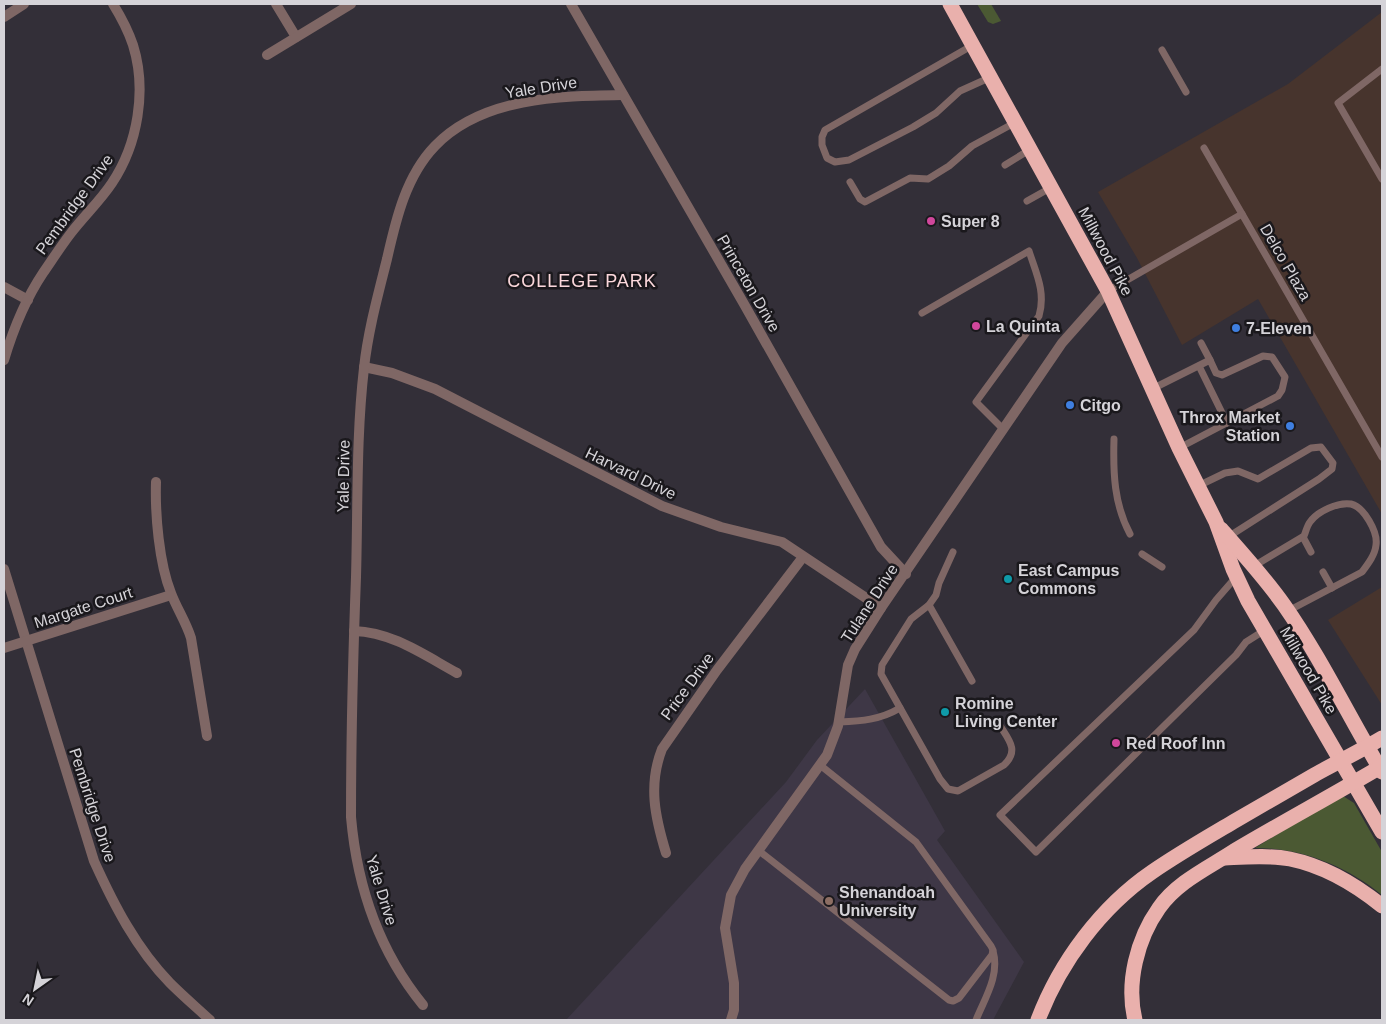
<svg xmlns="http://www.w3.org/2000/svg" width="1386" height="1024" viewBox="0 0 1386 1024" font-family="Arial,sans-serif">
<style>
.commercial{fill:#47342d}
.built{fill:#3e3746}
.green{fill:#4b5933}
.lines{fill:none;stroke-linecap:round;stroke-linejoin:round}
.lane{stroke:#7f6765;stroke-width:7}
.street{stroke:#7f6765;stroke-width:10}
.highway{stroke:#e9b0ac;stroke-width:15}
.hotel-dot{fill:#d1479c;stroke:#1a181c;stroke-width:2}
.shop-dot{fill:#3f7fe0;stroke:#1a181c;stroke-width:2}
.culture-dot{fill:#0f9aa8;stroke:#1a181c;stroke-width:2}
.education-dot{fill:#8d6e63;stroke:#1a181c;stroke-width:2}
.labels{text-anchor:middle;stroke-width:5;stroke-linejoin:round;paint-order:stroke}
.street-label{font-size:16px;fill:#d5d3d8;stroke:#1a181c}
.poi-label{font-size:16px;font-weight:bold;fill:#d5d3d8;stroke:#1a181c;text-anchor:start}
.neighbourhood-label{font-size:18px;letter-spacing:1px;fill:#fbd7db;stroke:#1a181c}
</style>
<rect width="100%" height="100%" fill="#332f38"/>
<g class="commercial">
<polygon points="1382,12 1382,514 1258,299 1182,345 1137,258 1098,192 1288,84"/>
<polygon points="1382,587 1382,705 1328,620"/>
</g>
<polygon class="built" points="865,689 945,831 937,840 1024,962 993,1020 566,1020 786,782 817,740"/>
<g class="green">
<polygon points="977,4 991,4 1001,21 993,24 988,22"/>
<path d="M1343 796 1354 803 1382 852V895C1346 866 1302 848 1255 848L1334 799Z"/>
</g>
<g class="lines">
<g class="lane">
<polyline points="973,45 825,130 822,137 822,145 827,158 835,162 849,160 913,127 936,113 960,91 991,77"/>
<polyline points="1162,50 1186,92"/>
<polyline points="1382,69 1338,103 1382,179"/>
<polyline points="1204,148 1382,457"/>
<polyline points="1005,165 1031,149"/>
<polyline points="850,182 860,199 865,202 910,178 928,179 949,166 972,146 1016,122"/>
<polyline points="1027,201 1052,187"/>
<polyline points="1108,291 1242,214"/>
<path d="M922 313 1029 251C1036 273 1046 292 1039 316L976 402 1003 429"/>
<polyline points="1201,343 1210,360"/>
<polyline points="1199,366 1227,423"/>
<polyline points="1152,389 1210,360 1216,373 1222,375 1263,356 1272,357 1285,377 1282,390 1278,396 1179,448"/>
<path d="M1114 439C1113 473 1114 504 1130 534"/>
<polyline points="1198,486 1225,473 1238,471 1258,479 1311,448 1321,447 1333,463 1332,469 1319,479 1228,537"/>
<polyline points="1303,537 1311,552"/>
<path d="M953 552 939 583 936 595 929 605 911 619 882 665 881 674 940 779 948 789 958 791 1004 765C1020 750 1008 739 999 724"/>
<polyline points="1142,554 1162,567"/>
<path d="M1254 566 1304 536C1306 531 1307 526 1310 522 1318 511 1338 502 1351 504 1364 507 1378 532 1376 545 1375 555 1368 564 1362 572L1288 611"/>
<polyline points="1323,572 1332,588"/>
<polyline points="1236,577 1216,600 1194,630 1000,815 1036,852 1236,655 1246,642 1265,630"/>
<polyline points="929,605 972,681"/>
<path d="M839 722C861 721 880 720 900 708"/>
<polyline points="758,850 949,1000 953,1001 959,998 992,955 993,950 991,946 916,842 820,765"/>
<path d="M976 1020C985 998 1000 975 993 951"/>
</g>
<g class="street">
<polyline points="276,4 296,37"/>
<polyline points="571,4 744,304 881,547 906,574"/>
<polyline points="4,17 24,4"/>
<polyline points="267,55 351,4"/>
<polyline points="4,287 28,300"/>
<path d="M4 360C13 330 25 300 43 273 52 260 61 246 71 233 84 216 100 201 112 183 138 144 147 90 133 45 128 30 121 17 113 4"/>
<polyline points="364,367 392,373 435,389 662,506 721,527 782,542 881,608"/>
<path d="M156 482C155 514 159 563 171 593 177 609 186 622 191 638L207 736"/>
<path d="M4 569 94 861C114 905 136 948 170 983 183 996 197 1008 210 1020"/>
<path d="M354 631C392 632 424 655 457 673"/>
<polyline points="4,648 171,595"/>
<path d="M666 853C655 817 648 785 662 749L717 670 803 557"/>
<path d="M423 1005C379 951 357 886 351 817 351 737 353 657 356 577 358 507 356 437 364 368 368 331 378 295 387 259 396 219 406 176 435 146 482 97 560 96 623 95"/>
<polyline points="731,1020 734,1010 734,983 725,928 731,895 745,869 827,755 838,726 848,665 855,649 881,608 1062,343 1108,291"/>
</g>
<g class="highway">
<polyline points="950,4 1108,291 1179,448 1216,522 1233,569 1248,601 1382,832"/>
<path d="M1221 529C1243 554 1265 578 1284 605 1321 658 1349 717 1382 772"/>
<path d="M1225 858C1246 857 1269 855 1290 859 1324 866 1356 885 1382 906"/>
<path d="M1038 1020C1060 962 1101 907 1152 872 1178 854 1206 838 1233 822 1261 806 1288 790 1316 774 1338 762 1360 751 1382 738"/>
<path d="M1135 1020C1126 983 1137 939 1159 908 1177 882 1208 868 1234 851 1283 822 1333 795 1382 766"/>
</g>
</g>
<g class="hotel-dot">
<circle cx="931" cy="221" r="5"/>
<circle cx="976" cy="326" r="5"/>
<circle cx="1116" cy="743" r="5"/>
</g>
<g class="shop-dot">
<circle cx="1236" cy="328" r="5"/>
<circle cx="1070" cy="405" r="5"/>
<circle cx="1290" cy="426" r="5"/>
</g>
<g class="culture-dot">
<circle cx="1008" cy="579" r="5"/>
<circle cx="945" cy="712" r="5"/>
</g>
<circle class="education-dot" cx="829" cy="901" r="5"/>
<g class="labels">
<g class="street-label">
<text transform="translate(541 87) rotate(-9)" y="6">Yale Drive</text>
<text transform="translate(74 204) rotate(-54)" y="6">Pembridge Drive</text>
<text transform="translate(1106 251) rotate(62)" y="6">Millwood Pike</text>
<text transform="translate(1286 262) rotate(60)" y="6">Delco Plaza</text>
<text transform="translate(749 283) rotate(60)" y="6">Princeton Drive</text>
<text transform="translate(631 473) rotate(26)" y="6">Harvard Drive</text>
<text transform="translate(343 476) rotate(-89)" y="6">Yale Drive</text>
<text transform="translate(869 603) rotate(-57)" y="6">Tulane Drive</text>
<text transform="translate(83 607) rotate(-18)" y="6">Margate Court</text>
<text transform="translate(1309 670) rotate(60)" y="6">Millwood Pike</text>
<text transform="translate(687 686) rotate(-54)" y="6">Price Drive</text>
<text transform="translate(93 805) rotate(72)" y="6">Pembridge Drive</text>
<text transform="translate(382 890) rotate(73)" y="6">Yale Drive</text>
</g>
<g class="poi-label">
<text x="941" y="227">Super 8</text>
<text x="986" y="332">La Quinta</text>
<text x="1246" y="334">7-Eleven</text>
<text x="1080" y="411">Citgo</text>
<text x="1280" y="423" text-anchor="end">Throx Market<tspan x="1280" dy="18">Station</tspan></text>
<text x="1018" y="576">East Campus<tspan x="1018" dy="18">Commons</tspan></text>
<text x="955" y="709">Romine<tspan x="955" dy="18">Living Center</tspan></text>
<text x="1126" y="749">Red Roof Inn</text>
<text x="839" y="898">Shenandoah<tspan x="839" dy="18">University</tspan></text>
</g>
<g class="neighbourhood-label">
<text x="582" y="287">COLLEGE PARK</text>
</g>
</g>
<rect width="1386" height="1024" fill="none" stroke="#d5d3d8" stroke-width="10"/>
<g transform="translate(35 989) rotate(213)" stroke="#1a181c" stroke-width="4" paint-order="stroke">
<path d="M0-4L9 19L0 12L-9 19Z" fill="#d5d3d8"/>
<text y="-8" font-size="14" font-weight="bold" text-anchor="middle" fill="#d5d3d8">N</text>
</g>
</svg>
